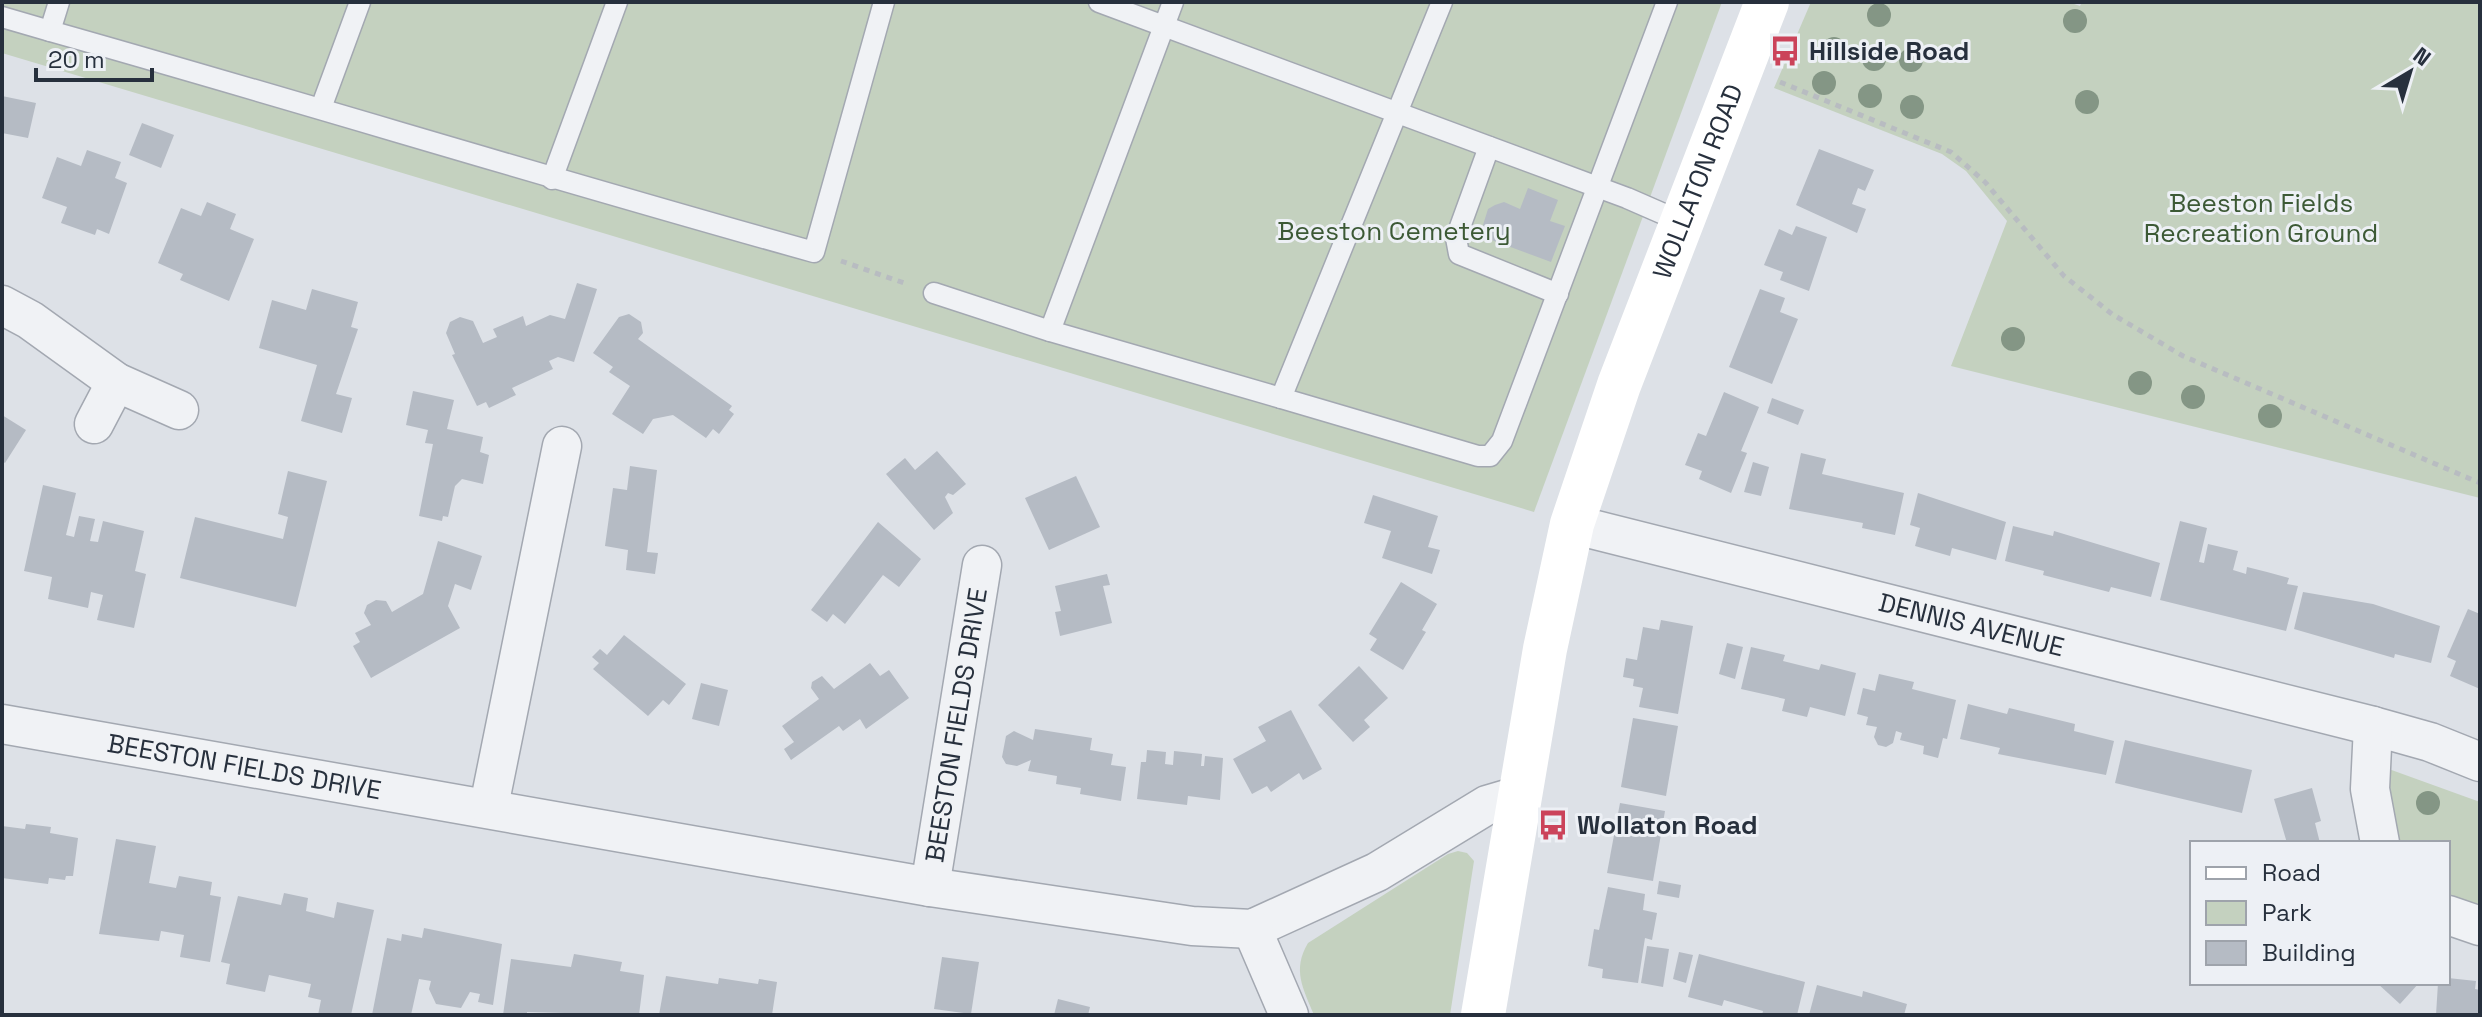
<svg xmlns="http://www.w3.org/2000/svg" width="2482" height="1017" viewBox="0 0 2482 1017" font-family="'Space Grotesk',sans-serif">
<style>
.green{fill:#c4d1bf}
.building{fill:#b5bbc4}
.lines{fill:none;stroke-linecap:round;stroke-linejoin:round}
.lane-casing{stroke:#a3a8b1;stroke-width:23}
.street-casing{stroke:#a3a8b1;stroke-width:41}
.path{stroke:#b8bcc1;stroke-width:5;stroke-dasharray:6 6;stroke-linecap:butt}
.lane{stroke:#f0f2f5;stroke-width:20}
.street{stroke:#f0f2f5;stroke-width:38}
.secondary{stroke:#fff;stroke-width:44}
.tree{fill:#849685}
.labels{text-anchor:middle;stroke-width:6;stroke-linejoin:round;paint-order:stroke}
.poi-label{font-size:26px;font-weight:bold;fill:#27303d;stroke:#edf0f5;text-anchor:start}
.street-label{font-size:26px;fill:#27303d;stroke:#edf0f5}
.park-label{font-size:26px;fill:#3c5935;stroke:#edf0f5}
</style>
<rect width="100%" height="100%" fill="#dde1e7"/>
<g class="green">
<polygon points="2,2 1722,2 1534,512 2,53"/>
<polygon points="1811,2 2068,2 2080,6 2082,2 2480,2 2480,498 1951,366 2007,221 1966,171 1942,154 1774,88"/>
<polygon points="2386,768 2480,802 2480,918 2448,905 2448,843 2391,843"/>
<path d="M1458 851 1467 853 1474 861 1450 1015H1314C1303 988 1292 970 1308 943L1448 854Z"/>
</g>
<g class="building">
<polygon points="2,96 36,103 28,138 2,133"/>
<polygon points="142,123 174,135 161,168 129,155"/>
<polygon points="1819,149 1874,170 1865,191 1858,188 1852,204 1866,209 1857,233 1796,205"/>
<polygon points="87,150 121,162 115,178 127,183 109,234 97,229 95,235 61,223 67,207 42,198 57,157 81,166"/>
<polygon points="1528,188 1558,200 1550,221 1565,226 1551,262 1489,239 1483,225 1488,209 1495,205 1504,202 1520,209"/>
<polygon points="207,202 236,214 230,229 254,239 229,301 180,280 183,274 158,263 181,208 201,216"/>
<polygon points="1796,226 1827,237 1809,291 1780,280 1783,272 1764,265 1779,229 1792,235"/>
<polygon points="577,283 597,289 574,362 558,357 549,361 553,369 512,388 516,395 489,408 486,402 477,406 452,355 455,354 446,333 450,322 460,317 473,321 483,343 497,337 493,329 523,316 526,326 550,315 565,319"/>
<polygon points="312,289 358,302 351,327 358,329 336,394 352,398 342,433 301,421 317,365 259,348 272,300 306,310"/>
<polygon points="1760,289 1785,298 1780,312 1798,319 1772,384 1729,367"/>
<polygon points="629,314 641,322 643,333 638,339 732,406 729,410 734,414 719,434 713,429 706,438 673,415 653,419 643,434 612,414 630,386 609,372 613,367 593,353 619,317"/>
<polygon points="413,391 454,400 447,429 483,437 480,452 489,455 483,484 462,479 455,486 448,517 443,516 442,521 419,516 433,444 425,443 428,430 406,425"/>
<polygon points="1724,392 1759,407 1741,451 1747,453 1731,493 1699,479 1702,471 1685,465 1698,433 1706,436"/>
<polygon points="1772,398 1804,410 1798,425 1767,413"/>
<polygon points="2,415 26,430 5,463 2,461"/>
<polygon points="937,451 966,484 953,495 948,493 945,497 953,513 934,530 886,474 905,458 915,470"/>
<polygon points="1801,453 1826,459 1822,474 1904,493 1895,535 1862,528 1863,523 1789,509"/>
<polygon points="1753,462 1769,467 1761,496 1744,492"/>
<polygon points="630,466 657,470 647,552 658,553 655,574 626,570 628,550 605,546 613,488 627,490"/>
<polygon points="288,471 327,481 296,607 180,578 195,517 283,539 288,517 278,514"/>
<polygon points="1076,476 1100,527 1049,550 1025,498"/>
<polygon points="43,485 76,493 66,535 74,537 79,516 95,519 90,541 98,542 103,521 144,531 135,571 146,574 134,628 97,620 103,595 91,592 88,608 48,599 52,577 24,571"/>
<polygon points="1918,493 2006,522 1996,560 1952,548 1950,556 1915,546 1920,528 1910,525"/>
<polygon points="1373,495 1438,516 1428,547 1440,550 1432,574 1382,558 1391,531 1364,523"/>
<polygon points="2180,521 2207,528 2199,562 2204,563 2208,544 2238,551 2233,570 2246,574 2247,567 2267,572 2289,578 2287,584 2298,586 2286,631 2160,600"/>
<polygon points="878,522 921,559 899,587 883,575 845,624 833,614 827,622 811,610"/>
<polygon points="2013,526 2053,536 2054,531 2160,563 2151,597 2111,587 2109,592 2043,575 2044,571 2005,561"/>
<polygon points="438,541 482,556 471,590 455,584 448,606 460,628 371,678 353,646 360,642 355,633 371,625 364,613 367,605 376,600 386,601 392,612 423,594"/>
<polygon points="1107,574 1110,585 1103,586 1112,623 1060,636 1055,612 1061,611 1055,586"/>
<polygon points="1401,582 1437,604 1422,630 1426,632 1403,670 1370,650 1377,639 1369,634"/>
<polygon points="2303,592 2373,604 2440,626 2431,663 2395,654 2394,658 2294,629"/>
<polygon points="2468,609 2480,614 2480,689 2450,676 2456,661 2447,657"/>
<polygon points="1661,620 1693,626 1678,714 1639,707 1643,688 1633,686 1634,679 1623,677 1626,658 1637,660 1643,627 1659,630"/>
<polygon points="624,635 686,684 669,705 663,700 648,716 593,669 599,663 592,657 600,649 607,655"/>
<polygon points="1727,643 1743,647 1735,679 1719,674"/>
<polygon points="1751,647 1785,655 1783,661 1819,670 1821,664 1856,673 1845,716 1810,707 1807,717 1782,711 1785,699 1741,689"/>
<polygon points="870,663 880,676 889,670 909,698 866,729 860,719 843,731 839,726 791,760 784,749 794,742 782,726 819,699 811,688 812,682 822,676 834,689"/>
<polygon points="1359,666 1388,698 1364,720 1370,727 1353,742 1318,705"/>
<polygon points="1879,674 1914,682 1912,689 1956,700 1947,739 1943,738 1938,758 1923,754 1924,746 1900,740 1902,733 1896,731 1893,743 1886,747 1878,745 1874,737 1877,727 1866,725 1868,717 1857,714 1863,688 1875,691"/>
<polygon points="701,683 728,690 719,726 692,719"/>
<polygon points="1968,704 2007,714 2009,708 2075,724 2074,731 2114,741 2106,775 1998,754 2000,748 1960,739"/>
<polygon points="1291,710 1322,769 1303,780 1299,773 1271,792 1267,786 1252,794 1233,759 1266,741 1258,727"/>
<polygon points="1633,718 1678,726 1666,796 1621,787"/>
<polygon points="1035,729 1092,738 1090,750 1113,754 1111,765 1126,767 1121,801 1080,794 1081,788 1056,784 1057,776 1028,771 1031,760 1017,766 1006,764 1002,757 1006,736 1014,731 1033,740"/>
<polygon points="2125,740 2252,770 2242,813 2115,783"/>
<polygon points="1147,750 1166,752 1165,764 1173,765 1174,751 1202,754 1201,766 1204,766 1205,756 1223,758 1220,800 1188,796 1187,805 1137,799 1141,762 1146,762"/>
<polygon points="2312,788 2321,821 2315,823 2320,843 2287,843 2274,799"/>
<polygon points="1620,803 1665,811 1653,881 1607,873"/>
<polygon points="26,824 51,827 50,833 78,838 73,876 66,876 65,880 49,878 48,884 2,878 2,826 25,829"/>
<polygon points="116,839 156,846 149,883 176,888 179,876 212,882 210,895 221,897 210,962 180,957 184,935 161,931 159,941 99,934"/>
<polygon points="1659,881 1681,885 1679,898 1657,894"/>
<polygon points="1608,887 1645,894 1643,910 1657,913 1652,940 1645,938 1638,983 1602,978 1603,969 1588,966 1594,929 1599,930"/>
<polygon points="284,893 308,898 306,911 334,918 337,902 374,910 351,1015 318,1015 321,1000 308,997 311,984 269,975 265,992 226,984 230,964 221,962 238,896 281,905"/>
<polygon points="424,928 502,944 493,1005 478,1002 480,994 470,992 461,1008 436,1004 429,989 431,981 419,979 411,1015 372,1015 387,938 401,941 402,934 422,938"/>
<polygon points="1647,946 1669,949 1663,987 1641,983"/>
<polygon points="1679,952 1693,955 1686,983 1673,979"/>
<polygon points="574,954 622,962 620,971 644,975 639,1015 527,1012 527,1015 503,1015 511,959 571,967"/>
<polygon points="1699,954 1805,982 1797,1015 1762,1015 1763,1011 1724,1000 1722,1006 1688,997"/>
<polygon points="942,957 979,962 971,1014 934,1009"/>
<polygon points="666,976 718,984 719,978 758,984 759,979 777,982 772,1015 659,1015"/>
<polygon points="2448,978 2476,981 2475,989 2480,990 2480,1015 2436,1015 2438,983 2448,983"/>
<polygon points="2377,983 2419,983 2400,1004"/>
<polygon points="1817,985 1862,997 1863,991 1907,1004 1904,1015 1809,1015"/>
<polygon points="1058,999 1090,1007 1088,1015 1054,1015"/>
</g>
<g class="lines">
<g class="lane-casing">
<g id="lane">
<polyline points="1099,2 1627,198 1682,222"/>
<polyline points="1442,2 1281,398 1478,456 1490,456 1502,441 1667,2"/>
<polyline points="2,17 50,31 59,2"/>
<path d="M50 31C305 103 558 181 814 252L884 2"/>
<polyline points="321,108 360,2"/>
<polyline points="1489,147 1456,238 1459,254 1558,294"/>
<polyline points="552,179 617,2"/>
<polyline points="934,293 1050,331 1281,398"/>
<polyline points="1050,331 1173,2"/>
</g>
</g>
<g class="street-casing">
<g id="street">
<polyline points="2,305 30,320 116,382 179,410"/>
<polyline points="94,424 116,382"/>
<path id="s1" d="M1572 524 2373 726 2430 742 2480 762"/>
<path id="s2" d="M2 724 930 887 1192 926 1252 929 1377 872 1487 805 1521 795"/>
<polyline points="2373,726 2370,789 2380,843"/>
<polyline points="489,806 562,446"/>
<path id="s3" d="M930 887 982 565"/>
<polyline points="2448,915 2480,926"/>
<polyline points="1252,929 1289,1015"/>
</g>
</g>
<g class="path">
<polyline points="1780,82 1951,152 1985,182 2064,276 2112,314 2183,356 2480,483"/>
<polyline points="841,261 907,284"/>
</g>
<use href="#lane" class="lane"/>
<use href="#street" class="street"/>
<path class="secondary" id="s4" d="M1483 1015 1545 649 1572 524 1619 385 1767 2"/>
</g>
<g class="tree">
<circle cx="1879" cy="15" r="12"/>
<circle cx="2075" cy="21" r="12"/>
<circle cx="1834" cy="49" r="12"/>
<circle cx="1874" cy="59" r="12"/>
<circle cx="1911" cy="60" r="12"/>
<circle cx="1824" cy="83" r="12"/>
<circle cx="1870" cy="96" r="12"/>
<circle cx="2087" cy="102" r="12"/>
<circle cx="1912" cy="107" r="12"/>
<circle cx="2013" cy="339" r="12"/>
<circle cx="2140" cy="383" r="12"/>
<circle cx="2193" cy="397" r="12"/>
<circle cx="2270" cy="416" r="12"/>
<circle cx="2428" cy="803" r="12"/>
</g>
<defs>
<g id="bus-bare" transform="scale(2.4)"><path d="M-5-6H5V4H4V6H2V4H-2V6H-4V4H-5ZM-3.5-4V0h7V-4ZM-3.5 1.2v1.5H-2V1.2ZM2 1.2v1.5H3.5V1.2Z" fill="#cb435a" stroke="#edf0f5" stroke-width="2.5" paint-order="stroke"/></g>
</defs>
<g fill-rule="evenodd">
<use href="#bus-bare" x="1785" y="51"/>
<use href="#bus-bare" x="1553" y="825"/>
</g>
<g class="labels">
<g class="poi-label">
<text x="1809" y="60">Hillside Road</text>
<text x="1577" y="834">Wollaton Road</text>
</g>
<g class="street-label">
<text dy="9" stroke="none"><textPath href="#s4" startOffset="864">WOLLATON ROAD</textPath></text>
<text dy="9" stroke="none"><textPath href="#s1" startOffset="412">DENNIS AVENUE</textPath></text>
<text dy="9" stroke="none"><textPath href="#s3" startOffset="164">BEESTON FIELDS DRIVE</textPath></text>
<text dy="9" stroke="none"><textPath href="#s2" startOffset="246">BEESTON FIELDS DRIVE</textPath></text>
</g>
<g class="park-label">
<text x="2261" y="212">Beeston Fields<tspan x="2261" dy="30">Recreation Ground</tspan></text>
<text x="1394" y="240">Beeston Cemetery</text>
</g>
</g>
<rect width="2482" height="1017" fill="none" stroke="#27303d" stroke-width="8"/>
<rect x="2190" y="841" width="260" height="144" fill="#edf0f5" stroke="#9ea3ab" stroke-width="2"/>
<rect x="2206" y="867" width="40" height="12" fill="#ffffff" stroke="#9ea3ab" stroke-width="2"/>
<text x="2262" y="881" font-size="24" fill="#27303d">Road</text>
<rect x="2206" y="901" width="40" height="24" fill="#c4d1bf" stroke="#9ea3ab" stroke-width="2"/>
<text x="2262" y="921" font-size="24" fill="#27303d">Park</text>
<rect x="2206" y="941" width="40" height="24" fill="#b5bbc4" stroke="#9ea3ab" stroke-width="2"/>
<text x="2262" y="961" font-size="24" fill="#27303d">Building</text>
<g transform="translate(2410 72) rotate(38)" stroke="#edf0f5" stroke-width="6" paint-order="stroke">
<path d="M0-6L14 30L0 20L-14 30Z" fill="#27303d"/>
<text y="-12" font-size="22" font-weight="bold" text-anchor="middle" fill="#27303d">N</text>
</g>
<path d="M36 68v12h116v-12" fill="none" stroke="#27303d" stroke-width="4"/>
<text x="48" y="68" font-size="24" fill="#27303d" stroke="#edf0f5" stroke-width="6" paint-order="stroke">20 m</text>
</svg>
